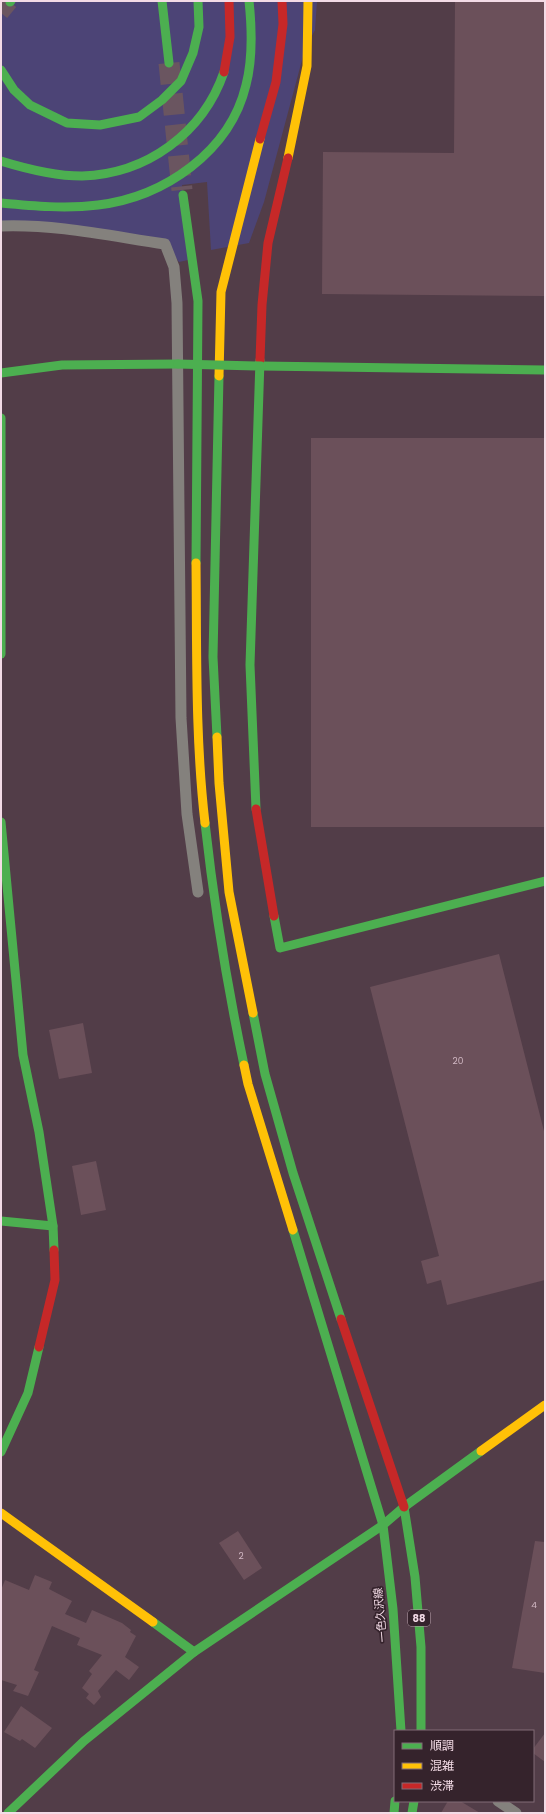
<svg xmlns="http://www.w3.org/2000/svg" width="546" height="1814" viewBox="0 0 546 1814" font-family="Poppins,'Noto Sans JP',sans-serif">
<style>
.green{fill:#4c4476}
.building{fill:#6b505a}
.lines{fill:none;stroke-linecap:round;stroke-linejoin:round}
.secondary-tunnel{stroke:#6a5560;stroke-width:16;stroke-dasharray:16 8;stroke-linecap:butt}
.highway-tunnel{stroke:#6a5560;stroke-width:21;stroke-dasharray:21 10;stroke-linecap:butt}
.street{stroke:#84817d;stroke-width:11}
.fast{stroke:#4caf50;stroke-width:9}
.slow{stroke:#ffc107;stroke-width:9}
.jam{stroke:#c62828;stroke-width:9}
.fast-bridge{stroke:#4caf50;stroke-width:9}
.labels{text-anchor:middle;stroke-width:3.5;stroke-linejoin:round;paint-order:stroke}
.number-label{font-size:9px;fill:#d1b8c3}
.shield{fill:#35232c;stroke:#baa4ae;stroke-width:1}
.shield-label{font-size:10px;font-weight:bold;fill:#f3dbe6}
.street-label{font-size:11px;fill:#f3dbe6;stroke:#35232c}
</style>
<rect width="100%" height="100%" fill="#523d48"/>
<polygon class="green" points="1,1 317,1 315,30 305,49 264,202 249,243 211,250 207,182 182,185 188,260 179,262 165,244 1,226"/>
<g class="building">
<polygon points="455,1 545,1 545,296 322,294 323,152 454,153"/>
<rect x="311" y="438" width="234" height="389"/>
<polygon points="499,954 545,1135 545,1280 447,1305 441,1280 427,1284 421,1261 439,1256 370,987"/>
<polygon points="83,1023 92,1073 59,1079 49,1030"/>
<polygon points="96,1161 106,1210 81,1215 72,1166"/>
<polygon points="238,1531 262,1568 244,1580 219,1543"/>
<polygon points="535,1541 545,1542 545,1673 512,1668"/>
<polygon points="35,1575 52,1582 49,1589 72,1601 65,1614 86,1623 92,1610 122,1623 131,1630 130,1632 136,1636 125,1657 139,1667 129,1680 116,1670 98,1691 101,1697 94,1705 86,1698 89,1694 82,1688 92,1674 89,1671 102,1655 77,1645 80,1638 52,1626 34,1670 39,1672 28,1696 13,1691 17,1685 1,1680 1,1590 5,1580 29,1590"/>
<polygon points="21,1706 52,1728 35,1748 22,1739 20,1741 4,1732"/>
<polygon points="545,1733 545,1762 533,1753 533,1749"/>
<polygon points="448,1801 460,1801 480,1813 441,1813"/>
</g>
<g class="lines">
<polyline class="secondary-tunnel" points="1,13 10,2"/>
<polyline class="highway-tunnel" points="169,63 182,190"/>
<g class="street">
<path d="M1 226C57 224 110 236 165 244L174 267 177 303 181 718 187 814 198 892"/>
<polyline points="498,1801 516,1813"/>
</g>
<g class="fast">
<polyline points="162,1 169,63"/>
<polyline points="10,2 11,1"/>
<polyline points="1,70 14,90 30,105 67,123 100,125 139,117 162,100 181,81 193,53 199,27 198,1"/>
<path d="M1 161C27 169 54 176 82 176 147 174 203 133 224 72"/>
<polyline points="183,195 198,301 196,563"/>
<path d="M1 203C33 206 66 209 98 205 164 197 230 152 246 85 253 58 252 29 249 1"/>
<polyline points="261,366 545,370"/>
<polyline points="1,373 62,365 178,364"/>
<polyline points="1,418 1,654"/>
<polyline points="217,737 213,657 219,376"/>
<polyline points="256,809 250,665 260,360"/>
<polyline points="1,822 23,1055 39,1132 53,1226 54,1250"/>
<path d="M205 823C214 904 227 985 244 1065"/>
<polyline points="274,916 280,948 545,881"/>
<polyline points="253,1013 265,1074 293,1173 341,1319"/>
<polyline points="1,1221 53,1226"/>
<polyline points="293,1230 383,1525"/>
<polyline points="1,1452 28,1393 39,1347"/>
<polyline points="404,1507 415,1577 421,1647 421,1731"/>
<polyline points="153,1622 194,1652"/>
<polyline points="401,1731 393,1609 383,1525 404,1507 481,1451"/>
<polyline points="8,1813 84,1741 194,1652 383,1525"/>
<polyline points="394,1813 395,1801"/>
<polyline points="412,1813 414,1801"/>
</g>
<g class="slow">
<polyline points="288,158 307,66 308,1"/>
<polyline points="219,376 221,292 260,139"/>
<path d="M196 563C197 650 195 737 205 823"/>
<polyline points="217,737 219,783 229,892 253,1013"/>
<polyline points="244,1065 248,1084 293,1230"/>
<polyline points="481,1451 545,1405"/>
<polyline points="1,1513 153,1622"/>
</g>
<g class="jam">
<polyline points="224,72 230,37 229,1"/>
<polyline points="260,139 276,82 283,24 282,1"/>
<polyline points="260,360 262,305 268,243 288,158"/>
<polyline points="256,809 274,916"/>
<polyline points="341,1319 404,1507"/>
<polyline points="39,1347 55,1280 54,1250"/>
</g>
<polyline class="fast-bridge" points="178,364 261,366"/>
</g>
<g class="labels">
<g class="number-label">
<text x="458" y="1064">20</text>
<text x="241" y="1559">2</text>
<text x="534" y="1608">4</text>
</g>
<rect class="shield" x="408" y="1610" width="22" height="16" rx="3"/>
<g class="shield-label">
<text x="419" y="1622">88</text>
</g>
<g class="street-label">
<text transform="translate(380 1615) rotate(-95)" y="4">一色久沢線</text>
</g>
</g>
<rect width="546" height="1814" fill="none" stroke="#f3dbe6" stroke-width="4"/>
<rect x="394" y="1730" width="140" height="72" fill="#35232c" stroke="#816d76"/>
<rect x="402" y="1743" width="20" height="6" fill="#4caf50" stroke="#816d76"/>
<text x="430" y="1750" font-size="12" fill="#f3dbe6">順調</text>
<rect x="402" y="1763" width="20" height="6" fill="#ffc107" stroke="#816d76"/>
<text x="430" y="1770" font-size="12" fill="#f3dbe6">混雑</text>
<rect x="402" y="1783" width="20" height="6" fill="#c62828" stroke="#816d76"/>
<text x="430" y="1790" font-size="12" fill="#f3dbe6">渋滞</text>
</svg>
